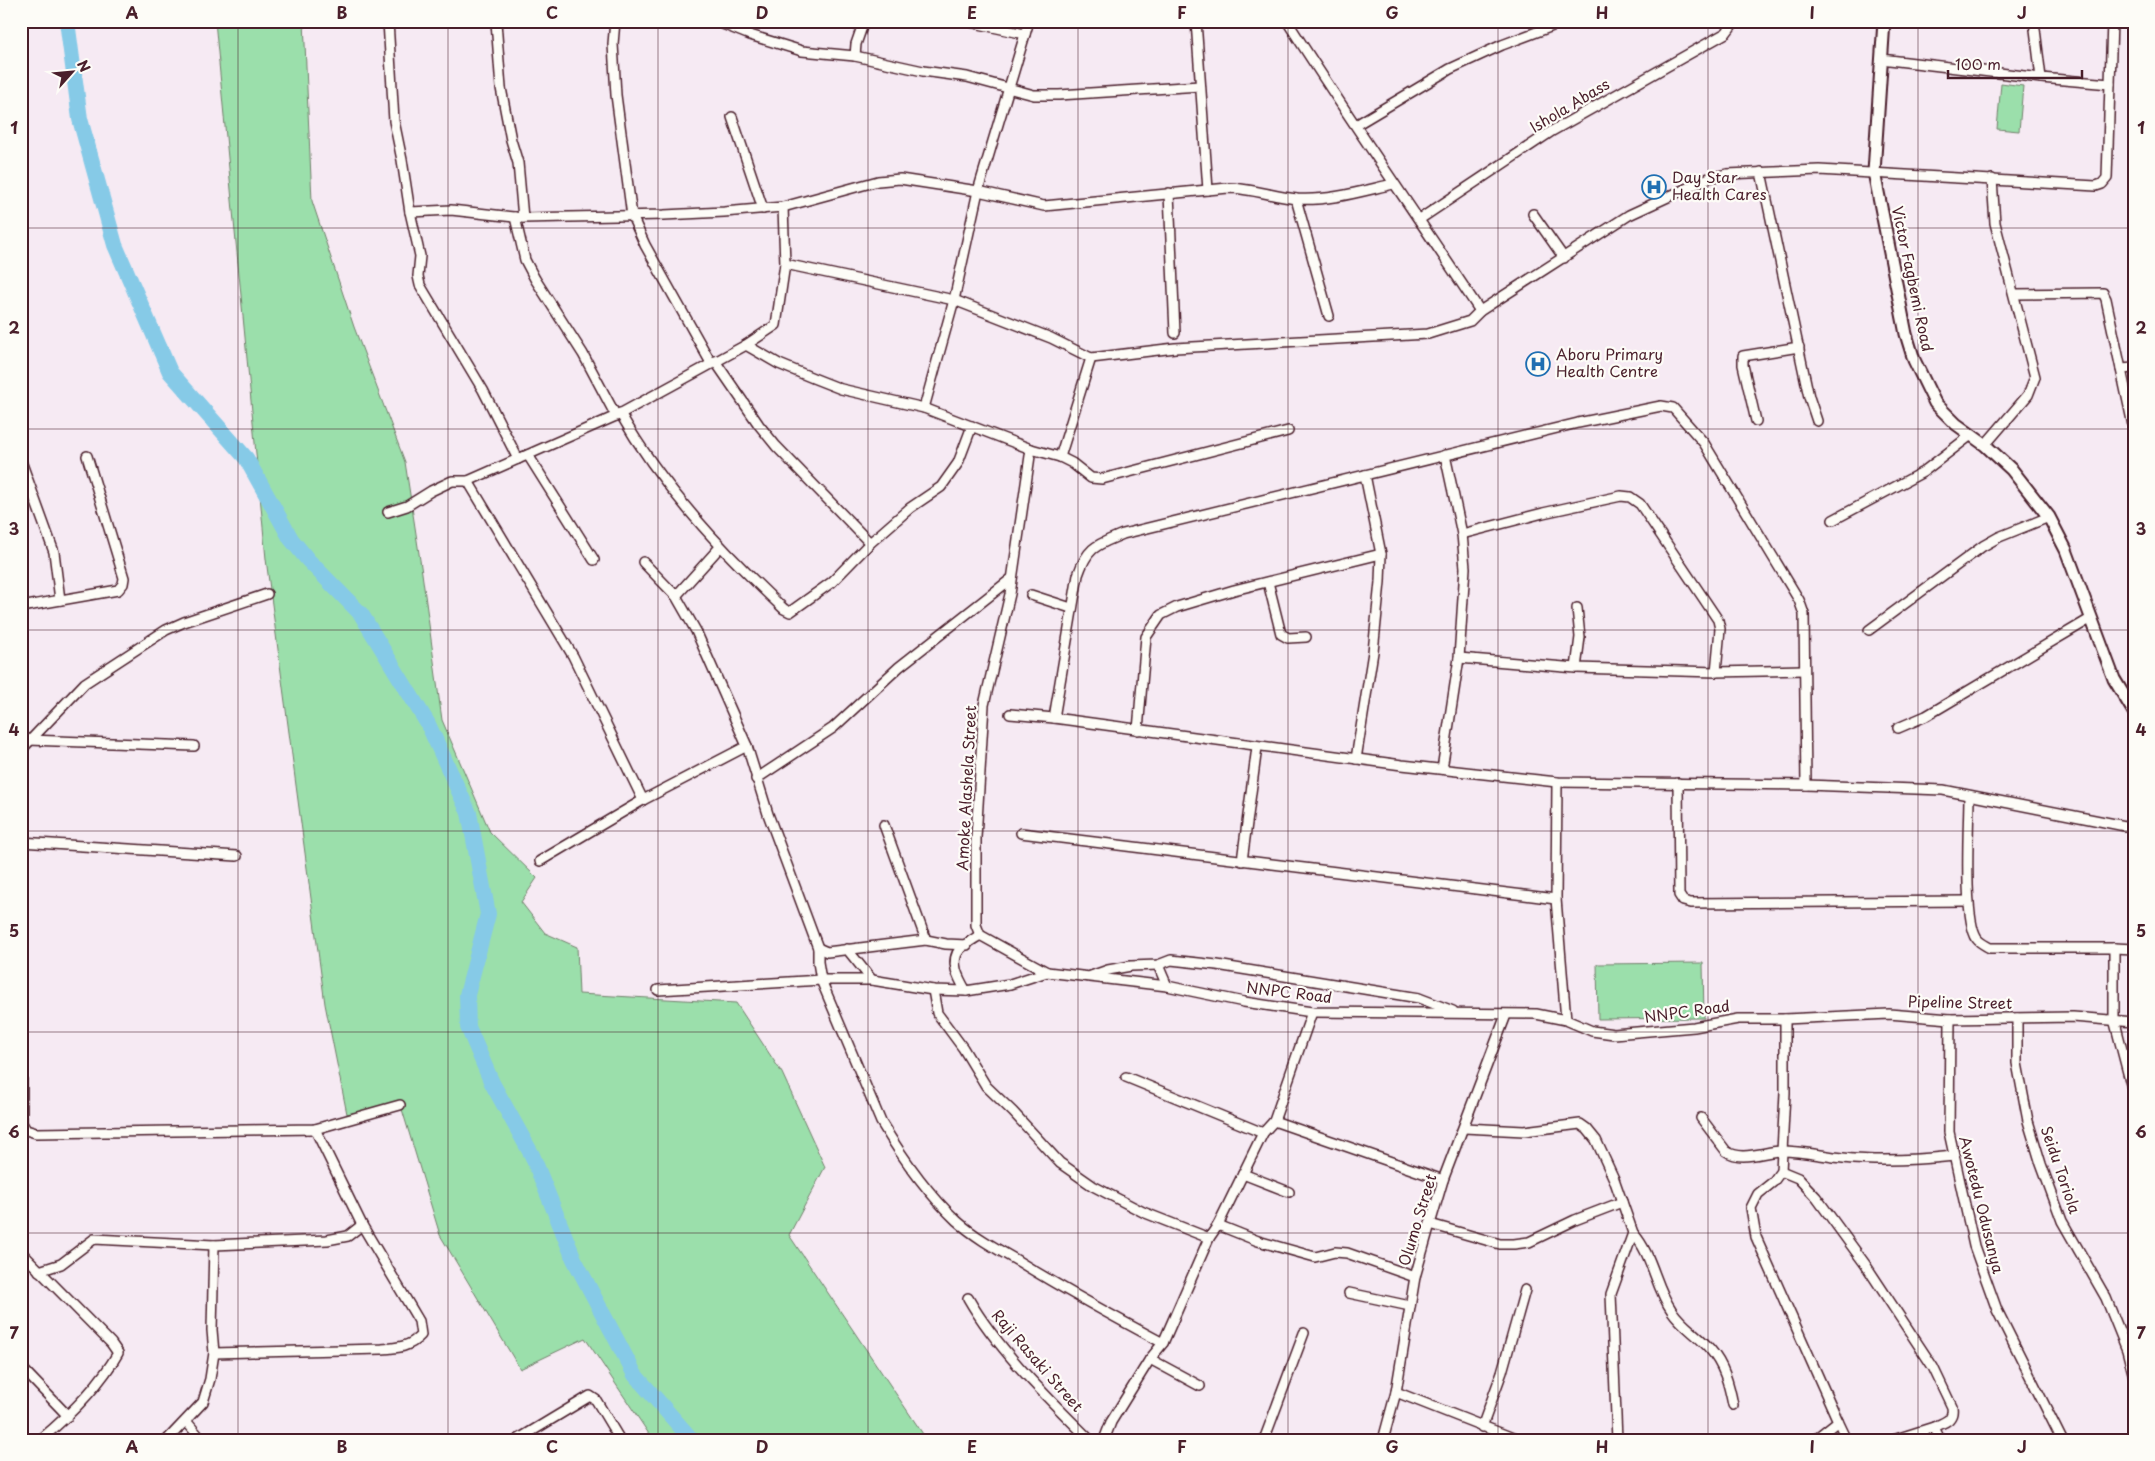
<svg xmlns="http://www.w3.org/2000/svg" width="2155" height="1461" viewBox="0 0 2155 1461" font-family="'Playpen Sans',sans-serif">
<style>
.green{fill:#9bdfab;stroke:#727f6b}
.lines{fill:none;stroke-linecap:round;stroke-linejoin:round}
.river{stroke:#86cae7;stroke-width:16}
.street-casing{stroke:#4a1f2b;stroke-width:12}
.secondary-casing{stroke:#4a1f2b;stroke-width:15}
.street{stroke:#fdfcf7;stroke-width:9}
.secondary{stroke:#fdfcf7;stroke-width:11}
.grid{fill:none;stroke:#4a1f2b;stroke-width:1;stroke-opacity:0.55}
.labels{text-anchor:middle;stroke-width:4.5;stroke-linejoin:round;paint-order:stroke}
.street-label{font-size:15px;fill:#4a1f2b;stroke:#fdfcf7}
.poi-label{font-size:15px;fill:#4a1f2b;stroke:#fdfcf7;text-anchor:start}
.neatline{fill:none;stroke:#4a1f2b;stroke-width:2}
.grid-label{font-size:16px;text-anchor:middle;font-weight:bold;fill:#4a1f2b}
</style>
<rect width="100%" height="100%" fill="#f6eaf3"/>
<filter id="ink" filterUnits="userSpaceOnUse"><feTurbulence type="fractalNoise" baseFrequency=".02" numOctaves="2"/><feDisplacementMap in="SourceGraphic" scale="10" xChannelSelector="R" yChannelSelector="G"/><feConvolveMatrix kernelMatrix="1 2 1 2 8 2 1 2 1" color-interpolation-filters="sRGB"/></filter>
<g filter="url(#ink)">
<g class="green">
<polygon points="215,21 304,21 312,201 354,327 405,462 422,573 442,720 490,832 537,878 521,902 545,933 577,947 579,994 736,1003 782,1073 825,1167 789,1235 927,1440 653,1440 585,1338 520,1369 440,1235 401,1106 347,1114 325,1004 266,559"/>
<polygon points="2001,83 2023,86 2019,131 1997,129"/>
<polygon points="1703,963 1704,1018 1598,1019 1597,964"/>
</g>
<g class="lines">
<polyline class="river" points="67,21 80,119 115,245 170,372 246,458 291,539 308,560 361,614 428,724 469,813 488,914 467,995 468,1027 492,1083 532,1155 574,1259 635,1375 692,1440"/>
<g class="street-casing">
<g id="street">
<polyline points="388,21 394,121 402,160 410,212 420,256 418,276 420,285 483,390 518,459 616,416 746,345 776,325 785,264 783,207"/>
<polyline points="501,21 496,22 501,88 511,140 518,163 523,218"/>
<polyline points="615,21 613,44 616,95 632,216 645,245 711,363"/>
<polyline points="715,21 750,35 802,51 855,56 923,71 967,77 1034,95 1059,95 1200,86"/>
<polyline points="965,21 1025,34"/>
<polyline points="1196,21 1208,190"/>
<path d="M1287 21C1349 119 1416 214 1480 311"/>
<polyline points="2034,21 2041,78"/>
<polyline points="855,56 856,44 864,21"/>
<polyline points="1881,59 2041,78 2110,84"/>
<polyline points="732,117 763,209"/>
<polyline points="1356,125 1450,69 1502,45 1566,21"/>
<polyline points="1761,172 1809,397 1817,421"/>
<polyline points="1169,193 1175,333"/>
<polyline points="1296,199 1329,316"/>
<path d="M410 212 451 210 523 218 664 215 724 212 783 207 878 181 900 179 978 191 1044 206 1228 188C1251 188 1274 197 1297 199 1330 201 1362 191 1393 184"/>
<polyline points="1533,214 1564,258"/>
<polyline points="515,217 525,260 535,279 583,354 616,416"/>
<polyline points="1420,219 1552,131 1726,33 1735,21"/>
<polyline points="785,264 954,300 1051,338 1091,358 1175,348 1428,334 1470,321 1480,311 1629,215 1709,178 1727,174 1819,170 2096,186 2102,184 2107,178 2112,21"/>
<polyline points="2015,294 2103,293 2106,299 2134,430"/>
<polyline points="746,345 779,364 813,378 841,389 924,408 1031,449 1060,457 1072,463 1091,478 1102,479 1288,431"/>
<polyline points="715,361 759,425 776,446 870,543"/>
<polyline points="2121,369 2134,368"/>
<polyline points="924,408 954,300 978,191 1029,21"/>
<path d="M620 413C662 487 721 550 784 609L790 612 832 582 870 543 910 508 941 487 958 463 972 426"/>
<polyline points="1756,421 1743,365 1743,356 1799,347"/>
<polyline points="1985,445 2028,395 2035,377 1995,223 1992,179"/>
<polyline points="1031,449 1010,594 984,705 976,838 976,925 980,935 1047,972"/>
<polyline points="528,455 594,560"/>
<polyline points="1060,457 1091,358"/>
<polyline points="21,461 54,552 60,600"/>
<polyline points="468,481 573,656 643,800"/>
<polyline points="388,512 407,506 431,491 452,481 468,481 518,459"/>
<polyline points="1833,520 1923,472 1971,435"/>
<polyline points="1462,534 1543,513 1621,496 1630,497 1640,504 1718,620 1720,629 1716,672"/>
<path d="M643 562 676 596 696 631 747 746 768 814 818 948V962L821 980 881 1122C902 1157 927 1193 957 1221 975 1237 997 1249 1018 1261 1065 1290 1114 1317 1163 1343"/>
<polyline points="1268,582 1281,634 1288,638 1306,637"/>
<polyline points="1031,595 1071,608"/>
<polyline points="676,596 720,547"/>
<polyline points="21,607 118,590 123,584 124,578 87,456"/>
<polyline points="1869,630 1983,546 1999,537 2049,517"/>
<polyline points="1459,658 1576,668 1716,672 1804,670"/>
<polyline points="1576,668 1580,637 1577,608"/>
<polyline points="1010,714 1054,718 1402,765 1557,782 1806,785 1943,790 2125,826 2134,825"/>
<path d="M1054 718 1078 575C1088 546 1097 545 1123 534L1578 423 1661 406 1673 408 1704 443 1799 600 1804 614 1806 785"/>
<polyline points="1898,728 1926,716 2090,619"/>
<polyline points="1138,730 1146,637 1161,615 1177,607 1234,590 1381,554"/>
<polyline points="29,740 194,746"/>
<polyline points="21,750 85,683 166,630 184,622 267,594"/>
<polyline points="1356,759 1373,652 1380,582 1381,554 1365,475"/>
<polyline points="1442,769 1459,658 1465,568 1462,534 1445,455"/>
<polyline points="756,779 833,728 899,667 1011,579"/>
<polyline points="1557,782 1556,899 1566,1020"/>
<polyline points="1678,783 1679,895 1683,901 1691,903 1968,901"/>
<path d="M1969 796C1969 824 1963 919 1977 939 1980 943 1985 945 1990 948H2114L2134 949"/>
<polyline points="884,825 926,940"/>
<polyline points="1021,833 1556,899"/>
<polyline points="21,842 237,856"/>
<polyline points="540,861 643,800 747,746"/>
<polyline points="1242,861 1257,747"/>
<polyline points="818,948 827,952 926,940 946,944 967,945"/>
<polyline points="2114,948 2114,1019 2134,1096"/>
<polyline points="847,949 872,980"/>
<polyline points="1158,965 1167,986"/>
<polyline points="1091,976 1108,970 1131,966 1158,965 1171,960 1217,965 1419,998 1453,1011"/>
<polyline points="658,990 821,980 872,980 933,990 966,991 1010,984 1047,972 1167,986 1244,1002 1312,1012 1536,1014 1566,1020 1592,1031 1614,1034 1694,1027 1738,1019 1785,1019 1889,1014 1950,1019 2073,1017 2134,1022"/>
<polyline points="933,990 937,1013 963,1048 986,1086 1013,1112 1060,1163 1093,1186 1143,1212 1209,1238"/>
<path d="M966 991C959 979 949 962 960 949 965 944 974 939 980 935"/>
<polyline points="2017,1018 2017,1063 2028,1121 2041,1164 2062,1221 2106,1298 2127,1350 2134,1377"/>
<polyline points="1785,1019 1785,1093 1781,1171 1773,1182 1758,1194 1751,1208 1756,1237 1838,1421 1814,1440"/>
<polyline points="1950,1019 1949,1132 1974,1246 1997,1310 2062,1440"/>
<polyline points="22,1051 22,1123 26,1130 36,1133 315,1129 400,1105"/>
<polyline points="1126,1077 1263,1133"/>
<path d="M1701 1118 1726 1151C1741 1162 1765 1151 1782 1151 1802 1151 1823 1156 1843 1158 1881 1162 1917 1160 1954 1156"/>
<polyline points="1274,1121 1443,1180"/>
<polyline points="1464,1128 1524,1131 1580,1124 1587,1129 1596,1140 1614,1179 1633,1233 1611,1294 1617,1440"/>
<path d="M1781 1171 1798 1178 1816 1197 1865 1264 1933 1367 1952 1407C1954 1420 1945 1422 1934 1427L1940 1440"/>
<polyline points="1243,1174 1289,1192"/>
<polyline points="1430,1224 1500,1244 1514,1244 1529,1242 1575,1220 1622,1202"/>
<polyline points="1218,1225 1258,1241 1315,1257 1335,1252 1347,1253 1415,1277"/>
<path d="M1633 1233C1653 1255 1655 1287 1672 1311 1682 1326 1698 1335 1710 1349 1724 1365 1729 1384 1733 1405"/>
<path d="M21 1252 111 1343 118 1353C99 1387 70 1415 40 1440"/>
<polyline points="39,1271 61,1264 94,1239 214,1245 327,1240 348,1236 362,1225"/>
<polyline points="1349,1293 1410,1306"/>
<path d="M968 1298C997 1349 1048 1398 1090 1440"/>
<path d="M214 1353 382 1349C398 1348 410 1347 421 1335L419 1321 362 1225 315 1129"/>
<polyline points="1150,1359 1200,1386"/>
<polyline points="21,1367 68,1416"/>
<polyline points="1396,1392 1518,1440"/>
<polyline points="186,1421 202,1440"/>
<polyline points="1838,1421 1847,1440"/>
<polyline points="1482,1427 1502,1372 1525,1290"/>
<polyline points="167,1440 203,1402 210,1379 214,1353 212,1330 214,1245"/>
<polyline points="517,1440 590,1396 596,1400 620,1440"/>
<polyline points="1104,1440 1111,1422 1150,1359 1163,1343 1209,1238 1218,1225 1263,1133 1274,1121 1312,1012"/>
<polyline points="1264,1440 1304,1333"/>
<polyline points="1383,1440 1396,1392 1415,1277 1430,1224 1443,1180 1506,1015"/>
<polyline points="1893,1440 1934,1427"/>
</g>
</g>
<g class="secondary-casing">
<polyline id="secondary" points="1884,21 1874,172 1906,334 1914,360 1935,403 1956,424 1985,445 2012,470 2049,517 2066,550 2114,679 2134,712"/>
</g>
<use href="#street" class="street"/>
<use href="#secondary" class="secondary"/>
</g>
</g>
<path class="grid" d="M238 21V1440M448 21V1440M658 21V1440M868 21V1440M1078 21V1440M1288 21V1440M1498 21V1440M1708 21V1440M1918 21V1440M21 228H2134M21 429H2134M21 630H2134M21 831H2134M21 1032H2134M21 1233H2134"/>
<defs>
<g id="hospital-ring" transform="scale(1.25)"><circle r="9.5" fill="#fdfcf7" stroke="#1f6fb2" stroke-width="1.5"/><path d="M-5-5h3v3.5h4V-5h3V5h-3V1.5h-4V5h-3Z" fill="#1f6fb2"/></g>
</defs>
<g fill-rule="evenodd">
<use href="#hospital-ring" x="1654" y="187"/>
<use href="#hospital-ring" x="1538" y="364"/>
</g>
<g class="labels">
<g class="street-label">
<text transform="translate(1570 106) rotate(-31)" y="5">Ishola Abass</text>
<text transform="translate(1912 279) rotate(78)" y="5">Victor Fagbemi Road</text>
<text transform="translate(967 788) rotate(-87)" y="5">Amoke Alashela Street</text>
<text transform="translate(1289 993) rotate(7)" y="5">NNPC Road</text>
<text transform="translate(1960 1003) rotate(1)" y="5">Pipeline Street</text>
<text transform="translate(1687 1012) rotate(-8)" y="5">NNPC Road</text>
<text transform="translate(2060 1170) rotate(71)" y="5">Seidu Toriola</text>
<text transform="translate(1981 1205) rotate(76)" y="5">Awotedu Odusanya</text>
<text transform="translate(1418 1220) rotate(-73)" y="5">Olumo Street</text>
<text transform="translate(1037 1361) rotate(49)" y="5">Raji Rasaki Street</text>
</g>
<g class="poi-label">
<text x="1672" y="183">Day Star<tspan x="1672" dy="17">Health Cares</tspan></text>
<text x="1556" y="360">Aboru Primary<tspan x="1556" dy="17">Health Centre</tspan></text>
</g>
</g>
<rect width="2155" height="1461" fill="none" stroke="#fdfcf7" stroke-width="55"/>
<g transform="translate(72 72) rotate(63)" stroke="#fdfcf7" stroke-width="4" paint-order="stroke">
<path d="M0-4L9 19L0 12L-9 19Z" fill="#4a1f2b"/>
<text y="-8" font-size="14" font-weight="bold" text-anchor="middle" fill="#4a1f2b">N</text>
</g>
<path d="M1948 70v8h134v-8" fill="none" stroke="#4a1f2b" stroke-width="2.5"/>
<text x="1955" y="70" font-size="15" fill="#4a1f2b" stroke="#fdfcf7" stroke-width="4" paint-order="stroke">100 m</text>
<rect x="28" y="28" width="2100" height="1406" class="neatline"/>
<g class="grid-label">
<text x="132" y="19">A</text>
<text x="342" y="19">B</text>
<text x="552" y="19">C</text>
<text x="762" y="19">D</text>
<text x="972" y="19">E</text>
<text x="1182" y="19">F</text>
<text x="1392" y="19">G</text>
<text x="1602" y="19">H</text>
<text x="1812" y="19">I</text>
<text x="2022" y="19">J</text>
<text x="14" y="134">1</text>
<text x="2141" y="134">1</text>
<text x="14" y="334">2</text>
<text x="2141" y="334">2</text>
<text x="14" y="535">3</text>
<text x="2141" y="535">3</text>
<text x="14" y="736">4</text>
<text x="2141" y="736">4</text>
<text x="14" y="937">5</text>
<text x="2141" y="937">5</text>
<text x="14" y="1138">6</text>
<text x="2141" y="1138">6</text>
<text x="14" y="1339">7</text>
<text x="2141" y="1339">7</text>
<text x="132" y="1453">A</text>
<text x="342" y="1453">B</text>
<text x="552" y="1453">C</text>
<text x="762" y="1453">D</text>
<text x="972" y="1453">E</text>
<text x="1182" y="1453">F</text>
<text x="1392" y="1453">G</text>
<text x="1602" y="1453">H</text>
<text x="1812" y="1453">I</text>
<text x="2022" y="1453">J</text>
</g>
</svg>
